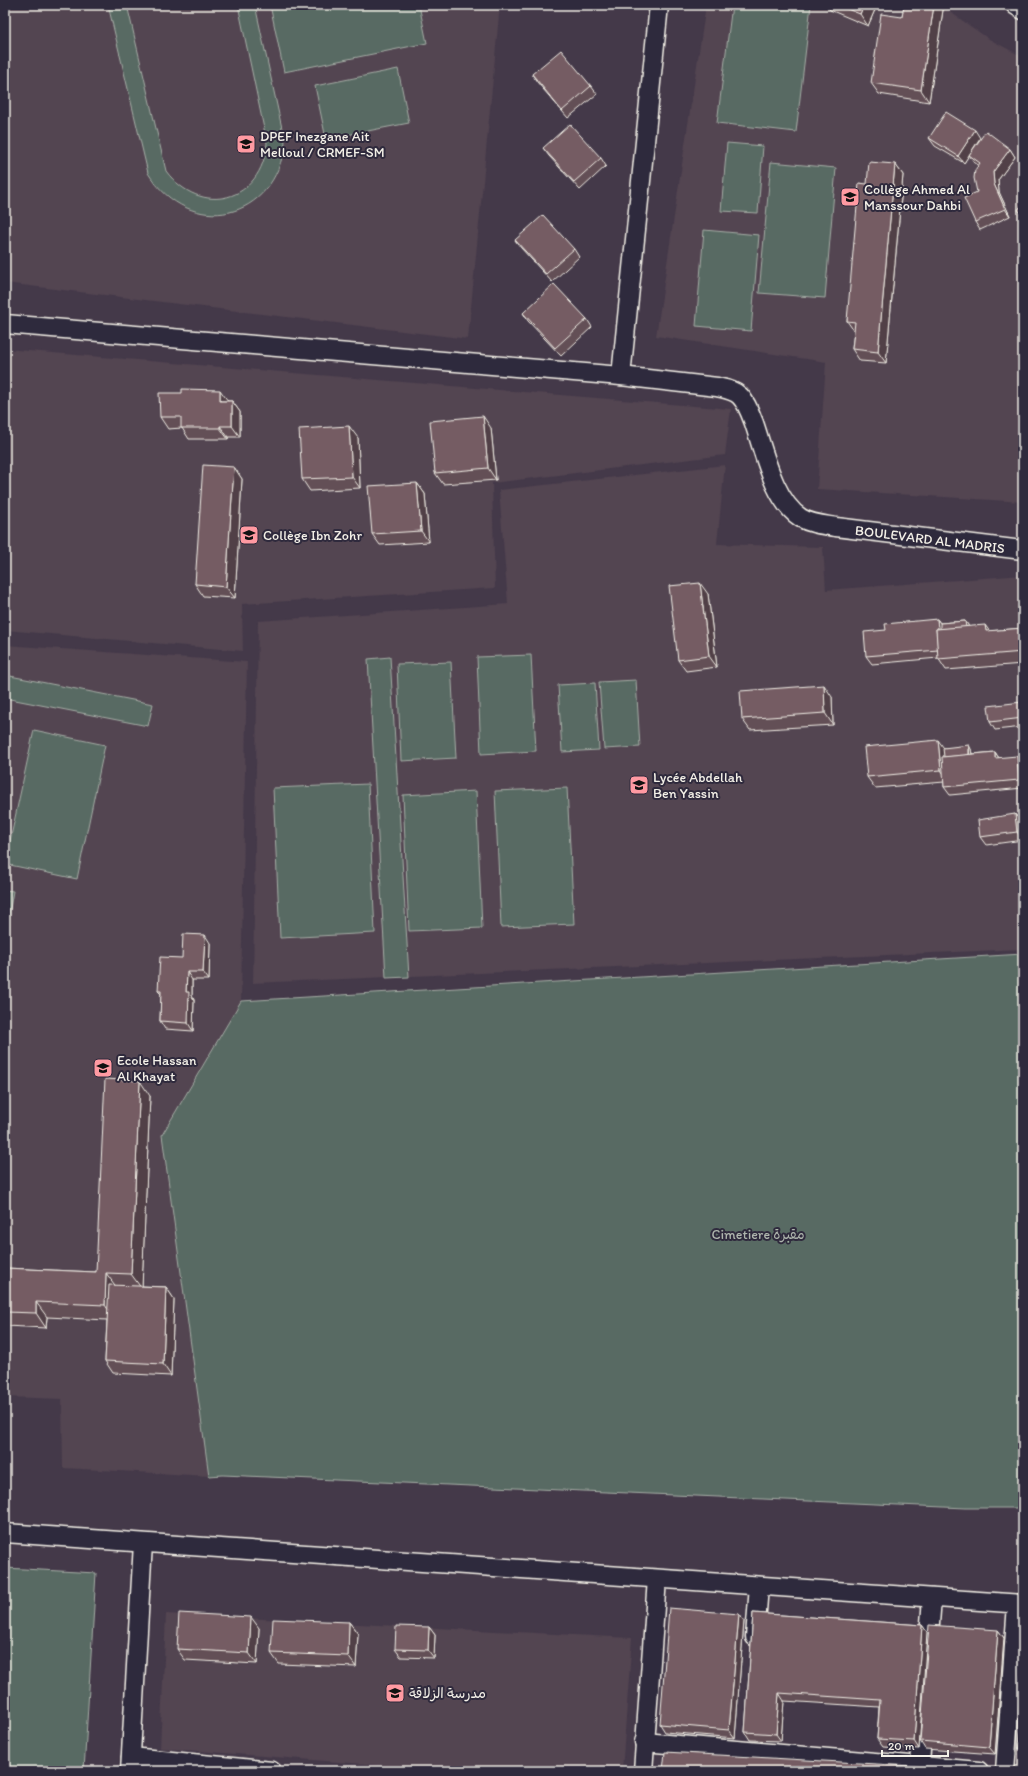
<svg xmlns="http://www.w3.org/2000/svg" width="1028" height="1776" viewBox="0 0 1028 1776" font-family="Itim,'Playpen Sans Arabic',sans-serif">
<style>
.built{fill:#524451}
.green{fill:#596b64;stroke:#a6aea6}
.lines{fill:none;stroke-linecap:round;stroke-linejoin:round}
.street-casing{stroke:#f4f1e8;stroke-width:21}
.street{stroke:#2f2a3d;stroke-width:18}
.wall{fill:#644f56;stroke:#f4f1e8}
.shaded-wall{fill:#514046;stroke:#f4f1e8}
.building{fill:#745c64;stroke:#f4f1e8}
.labels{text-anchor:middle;stroke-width:4;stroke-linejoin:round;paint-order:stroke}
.poi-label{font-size:14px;fill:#f4f1e8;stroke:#2f2a3d;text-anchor:start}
.street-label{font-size:14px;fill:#f4f1e8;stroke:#2f2a3d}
.park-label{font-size:14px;fill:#aeb5ad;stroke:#2f2a3d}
</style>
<rect width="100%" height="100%" fill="#443949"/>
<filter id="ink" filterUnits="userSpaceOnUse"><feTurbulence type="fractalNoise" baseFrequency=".025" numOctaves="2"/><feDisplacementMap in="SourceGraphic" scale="8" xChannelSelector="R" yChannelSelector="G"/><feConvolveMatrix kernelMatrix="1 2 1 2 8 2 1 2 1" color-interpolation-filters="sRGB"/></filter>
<g filter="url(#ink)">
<g class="built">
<polygon points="5,5 500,5 468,339 5,283"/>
<polygon points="706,5 940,5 989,39 1023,57 1023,502 817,489 826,362 656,336"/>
<polygon points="5,349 731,409 725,455 492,483 495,588 242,604 243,651 5,630"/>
<polygon points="725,465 717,544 823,547 826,590 1023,575 1023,949 253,983 258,621 508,604 499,490"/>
<polygon points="5,645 247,662 241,1001 162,1135 209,1476 63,1468 62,1399 5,1397"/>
<polygon points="166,1614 632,1638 622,1771 453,1771 160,1748"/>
</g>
<g class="green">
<path d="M108 5H127L166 171C201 218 262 202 267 143L238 5H255L285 142C276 221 190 240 148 173Z"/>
<polygon points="270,5 419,5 427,43 284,72"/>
<polygon points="732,5 811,5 796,132 717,123"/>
<polygon points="398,69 409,123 326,139 315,86"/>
<polygon points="727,143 763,146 758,213 721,211"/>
<polygon points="771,162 836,168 825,298 759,293"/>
<polygon points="704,230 759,235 751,331 696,326"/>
<polygon points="531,655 536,751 481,754 477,657"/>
<polygon points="390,657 409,977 386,978 368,659"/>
<polygon points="451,662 456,758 401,761 397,664"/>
<polygon points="5,675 153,704 148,726 5,698"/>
<polygon points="636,680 640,747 604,749 599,682"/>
<polygon points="595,683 599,750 562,752 558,685"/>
<polygon points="34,730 105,745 77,879 5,864"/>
<polygon points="368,784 375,933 280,938 273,788"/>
<polygon points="567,788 574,924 501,927 495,791"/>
<polygon points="476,791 482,928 409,931 403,795"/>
<polygon points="5,890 13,891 5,938"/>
<polygon points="1023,954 1023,1508 966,1508 223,1475 209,1476 162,1135 241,1001"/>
<polygon points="5,1568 96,1573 84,1771 5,1771"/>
</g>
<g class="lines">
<g class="street-casing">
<g id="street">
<polyline points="1015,5 1023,10"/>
<polyline points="5,324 621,376 659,5"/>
<path d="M621 376 717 387C725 389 734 390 740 396 747 403 751 415 754 423 764 452 774 501 801 518 811 524 824 525 836 527L1023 550"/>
<polyline points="5,1533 1023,1604"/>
<polyline points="755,1637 759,1586"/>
<polyline points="928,1649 932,1598"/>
<polyline points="644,1742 979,1771"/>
<polyline points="131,1757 272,1771"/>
<polyline points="920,1765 923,1719"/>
<polyline points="130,1771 143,1543"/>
<polyline points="643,1771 657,1579"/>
<polyline points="1005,1771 1017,1604"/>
</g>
</g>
<use href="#street" class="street"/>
</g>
<g class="wall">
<polygon points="826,5 877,5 868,26 830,10"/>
<polygon points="904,5 939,5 943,10 929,102 879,94 871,83 902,17"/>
<polygon points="532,74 591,86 597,94 568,118 537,82"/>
<polygon points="929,138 980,138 973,149 1010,149 1015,157 998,180 999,192 1010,216 980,230 975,222 977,192 978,165 974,162 969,155 964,163 935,146"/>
<polygon points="543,148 601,158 606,166 580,190 549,156"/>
<polygon points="895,164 903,175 886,363 860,361 852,349 854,331 847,321 867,184"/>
<polygon points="1023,203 1023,217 1018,210"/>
<polygon points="515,240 574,249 579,257 552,282 521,248"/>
<polygon points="523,313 587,319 592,327 561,356 528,321"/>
<polygon points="228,401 232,401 240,412 240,437 228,437 228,439 189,439 182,428 168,429 160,417"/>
<polygon points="491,428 496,480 443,484 435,473"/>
<polygon points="358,438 360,488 310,491 302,479"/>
<polygon points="234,467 242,479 235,598 203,596 195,584"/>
<polygon points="417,483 425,494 429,542 380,545 372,534"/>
<polygon points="708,594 717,667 686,671 678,660"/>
<polygon points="937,619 940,623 965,621 968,625 968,627 989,631 1023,628 1023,664 946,670 938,658 872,664 866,656 886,630"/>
<polygon points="832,697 833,725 750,730 742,719"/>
<polygon points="1022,702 1023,703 1023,727 995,730 990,722"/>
<polygon points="943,748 971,749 972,754 995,752 999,758 1022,764 1023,788 950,795 944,787 944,782 875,788 867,777"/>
<polygon points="1015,814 1020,821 1023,840 986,845 980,837"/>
<polygon points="210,943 209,980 192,980 192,996 194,1000 193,1031 165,1029 160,1021 161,994 158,991 182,958"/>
<polygon points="150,1096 142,1286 166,1287 174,1299 171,1376 113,1373 105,1361 107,1320 47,1317 46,1328 5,1326 5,1268 96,1272"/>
<polygon points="753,1613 922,1625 927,1632 919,1749 883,1747 877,1739 879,1707 784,1701 781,1741 750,1740 745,1732"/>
<polygon points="739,1614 744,1621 735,1738 665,1732 660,1724"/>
<polygon points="349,1622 358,1634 356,1667 279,1664 271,1653"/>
<polygon points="429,1627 435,1635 434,1658 401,1657 395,1649"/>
<polygon points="259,1628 257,1664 185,1660 177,1649"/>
<polygon points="998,1630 1004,1638 995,1754 925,1749 920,1741"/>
<polygon points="1023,1700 1023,1755 1019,1749"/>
</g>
<g class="shaded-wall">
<polygon points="864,5 877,5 868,26 860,14"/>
<polygon points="934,5 939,5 943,10 929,102 921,90"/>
<polygon points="975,130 980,138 964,163 958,156"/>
<polygon points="1010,149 1015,157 998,180 999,192 1010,216 1005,209 994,184 993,172"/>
<polygon points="895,164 903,175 886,363 878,352"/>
<polygon points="220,390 228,401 220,401"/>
<polygon points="232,401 240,412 240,437 232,426"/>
<polygon points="483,416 491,428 496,480 488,468"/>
<polygon points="220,426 228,437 228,439 220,428"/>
<polygon points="349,426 358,438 360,488 352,477"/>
<polygon points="234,467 242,479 235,598 226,587"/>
<polygon points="417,483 425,494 429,542 421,531"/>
<polygon points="700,583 708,594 717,667 709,656"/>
<polygon points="937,619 943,627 940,650"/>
<polygon points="965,621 968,625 969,639 966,635"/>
<polygon points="985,625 993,636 986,631"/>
<polygon points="824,685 832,697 833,725 825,713"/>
<polygon points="938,740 946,751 949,781 941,770"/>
<polygon points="969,745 971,749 973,762 970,759"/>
<polygon points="995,752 1000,760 995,758"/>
<polygon points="1017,756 1022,764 1023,785 1019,780"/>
<polygon points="1015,814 1020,821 1023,840 1017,832"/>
<polygon points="205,935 210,943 209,980 203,972"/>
<polygon points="187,972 192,980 192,996 194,1000 193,1031 188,1023 186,992"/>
<polygon points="140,1081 150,1096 142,1289 131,1274"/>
<polygon points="106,1273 117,1288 115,1320 105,1305"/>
<polygon points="166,1287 174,1299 171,1376 163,1364"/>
<polygon points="36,1302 47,1317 46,1328 36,1313"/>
<polygon points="739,1614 744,1621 735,1738 729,1730"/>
<polygon points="251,1617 259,1628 257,1664 249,1653"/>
<polygon points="349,1622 358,1634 356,1667 348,1656"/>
<polygon points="922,1625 927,1632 919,1749 914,1741"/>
<polygon points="429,1627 435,1635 434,1658 428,1650"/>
<polygon points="998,1630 1004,1638 995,1754 989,1747"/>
<polygon points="779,1693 784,1701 781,1741 776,1734"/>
</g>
<g class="building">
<polygon points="837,5 864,5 860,14"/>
<polygon points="904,5 934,5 921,90 871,83 881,14 902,17"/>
<polygon points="561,50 591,86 562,111 532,74"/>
<polygon points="946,112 975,130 958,156 929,138"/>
<polygon points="570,124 601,158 574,182 543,148"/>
<polygon points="986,131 1010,149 993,172 994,184 1005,209 975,222 964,198 977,192 974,178 975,170 980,163 969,155"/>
<polygon points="869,162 895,164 878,352 852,349 855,322 847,321 859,183 867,184"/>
<polygon points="1023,203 1023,214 1018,210"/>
<polygon points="543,215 574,249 546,274 515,240"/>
<polygon points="554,284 587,319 555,348 523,313"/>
<polygon points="182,389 220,390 220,401 232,401 232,426 220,426 220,428 181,428 181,417 160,417 159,393 182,393"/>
<polygon points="483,416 488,468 435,473 430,421"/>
<polygon points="349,426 352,477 302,479 299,429"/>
<polygon points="203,465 234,467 226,587 195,584"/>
<polygon points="417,483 421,531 372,534 368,486"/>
<polygon points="700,583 709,656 678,660 669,586"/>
<polygon points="937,619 938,629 936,629 938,650 866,656 864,632 886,630 885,624"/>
<polygon points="965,621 966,627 940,629 940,623"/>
<polygon points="985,625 986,631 1023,628 1023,652 938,659 936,629"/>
<polygon points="824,685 825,713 742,719 740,691"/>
<polygon points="1022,702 1023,718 990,722 988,706"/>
<polygon points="938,740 941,770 867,777 864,747"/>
<polygon points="969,745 969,755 944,757 943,748"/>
<polygon points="995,752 995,758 1017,756 1019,780 944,787 942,757"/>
<polygon points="1015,814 1017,832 980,837 978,820"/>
<polygon points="183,934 205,935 203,972 187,972 186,992 189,992 188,1023 160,1021 161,991 158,991 160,957 182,958"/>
<polygon points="105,1079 140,1081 131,1274 106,1273 105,1305 36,1302 36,1313 5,1312 5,1268 96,1272"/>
<polygon points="109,1285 166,1287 163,1364 105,1361"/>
<polygon points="669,1608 739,1614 729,1730 660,1724"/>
<polygon points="179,1613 251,1617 249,1653 177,1649"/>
<polygon points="753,1613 922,1625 914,1741 877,1739 880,1700 779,1693 776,1734 745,1732"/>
<polygon points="273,1619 349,1622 348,1656 271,1653"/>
<polygon points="929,1625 998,1630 989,1747 920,1741"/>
<polygon points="396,1626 429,1627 428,1650 395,1649"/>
<polygon points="1023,1700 1023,1749 1019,1749"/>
<polygon points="665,1752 964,1769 964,1771 663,1771"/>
</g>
</g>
<defs>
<g id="school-square" transform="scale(1)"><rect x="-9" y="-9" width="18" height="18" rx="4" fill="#ff9aa2" stroke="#2f2a3d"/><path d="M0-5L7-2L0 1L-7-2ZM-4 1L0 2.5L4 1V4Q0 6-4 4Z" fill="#111"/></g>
</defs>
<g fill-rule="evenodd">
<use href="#school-square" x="246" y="144"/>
<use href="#school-square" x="850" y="197"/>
<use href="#school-square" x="249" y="535"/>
<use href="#school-square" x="639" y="785"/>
<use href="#school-square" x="103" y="1068"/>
<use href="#school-square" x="395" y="1693"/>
</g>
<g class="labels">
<g class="poi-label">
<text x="260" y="141">DPEF Inezgane Ait<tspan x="260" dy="16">Melloul / CRMEF-SM</tspan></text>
<text x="864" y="194">Collège Ahmed Al<tspan x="864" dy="16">Manssour Dahbi</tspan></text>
<text x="263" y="540">Collège Ibn Zohr</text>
<text x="653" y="782">Lycée Abdellah<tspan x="653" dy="16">Ben Yassin</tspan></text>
<text x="117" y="1065">Ecole Hassan<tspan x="117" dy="16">Al Khayat</tspan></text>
<text x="409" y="1698">مدرسة الزلاقة</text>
</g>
<g class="street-label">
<text transform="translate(930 539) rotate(7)" y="5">BOULEVARD AL MADRIS</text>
</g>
<g class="park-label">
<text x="758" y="1239">Cimetiere مقبرة</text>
</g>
</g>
<rect width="1028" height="1776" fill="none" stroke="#2f2a3d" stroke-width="20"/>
<rect x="10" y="10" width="1008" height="1756" fill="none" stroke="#f4f1e8" stroke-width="1.5" filter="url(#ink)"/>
<path d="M882 1750v6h66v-6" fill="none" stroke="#f4f1e8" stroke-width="2"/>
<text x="888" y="1750" font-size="12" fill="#f4f1e8" stroke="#2f2a3d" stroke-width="3" paint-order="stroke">20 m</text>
</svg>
